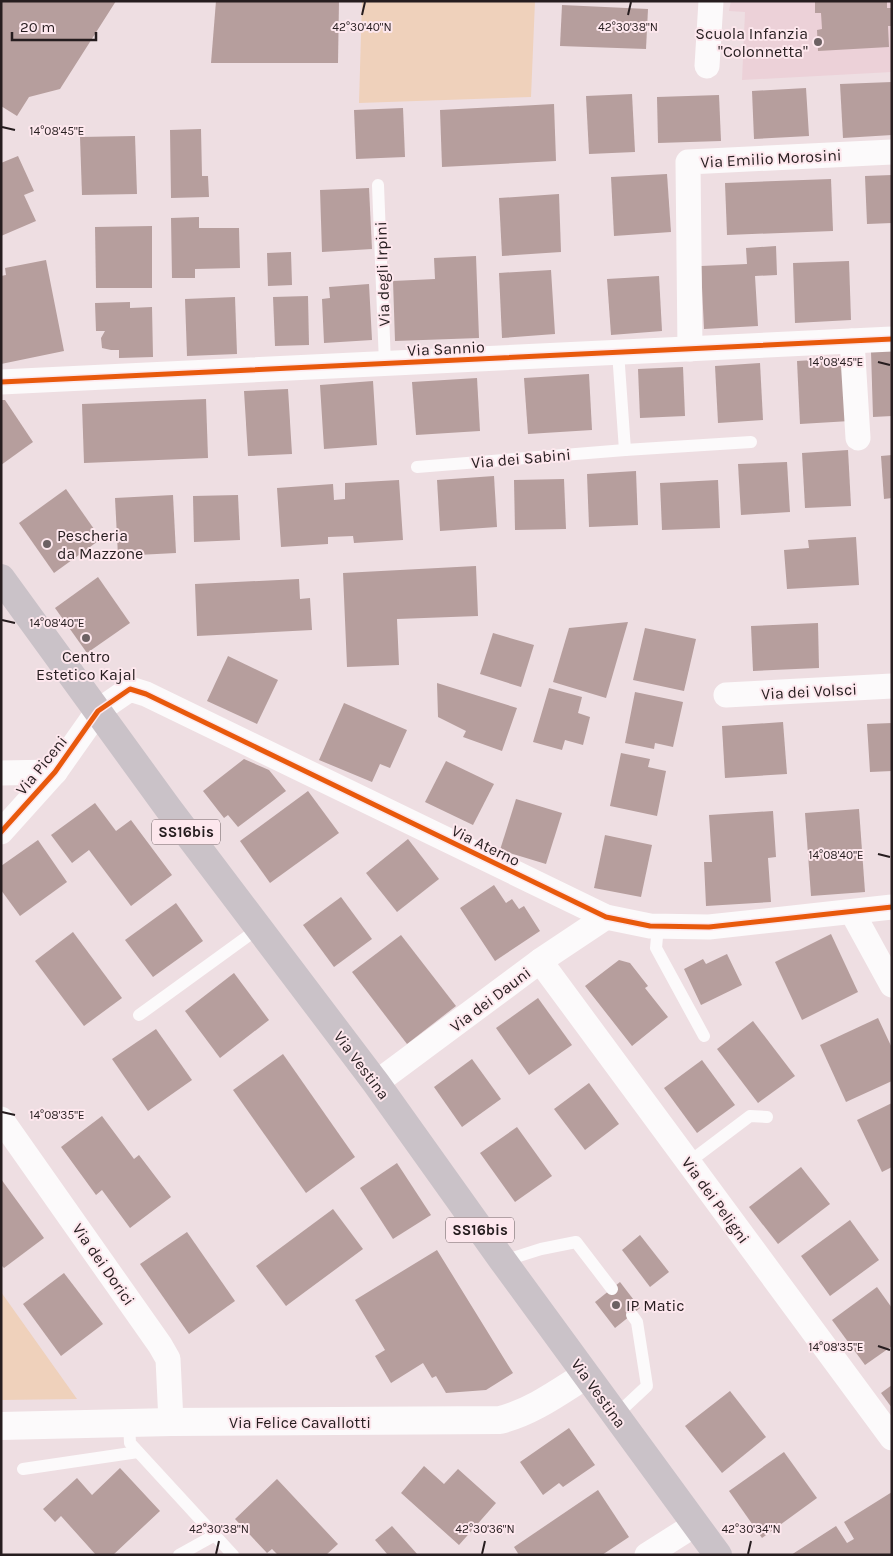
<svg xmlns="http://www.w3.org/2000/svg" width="893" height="1556" viewBox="0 0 893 1556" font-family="Karla,sans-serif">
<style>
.built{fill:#ecd1d8}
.green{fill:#efd1bb}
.building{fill:#b69e9d}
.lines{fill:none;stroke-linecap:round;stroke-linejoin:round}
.lane{stroke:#fcfafb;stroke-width:12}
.street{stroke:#fcfafb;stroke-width:25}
.secondary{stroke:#fcfafb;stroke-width:28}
.primary{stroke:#cac2c8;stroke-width:28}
.cycleway-casing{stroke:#fde7ed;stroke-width:8}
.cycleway{stroke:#e8590c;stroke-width:5}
.ticks{fill:none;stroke:#261d1f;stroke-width:2}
.poi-dot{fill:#6c6163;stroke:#fde7ed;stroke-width:2}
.labels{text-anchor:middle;stroke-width:4;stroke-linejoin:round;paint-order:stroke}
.shield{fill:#fde7ed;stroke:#665a5d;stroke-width:1}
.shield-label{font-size:15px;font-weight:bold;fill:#261d1f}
.poi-label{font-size:16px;fill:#261d1f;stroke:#fde7ed;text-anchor:start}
.street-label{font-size:16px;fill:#261d1f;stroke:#fde7ed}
.ticks-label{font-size:12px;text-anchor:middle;fill:#261d1f;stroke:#fde7ed;stroke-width:4;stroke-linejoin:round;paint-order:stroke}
</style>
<rect width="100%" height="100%" fill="#eedee2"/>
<polygon class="built" points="731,1 892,1 892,72 742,80 745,12 729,11"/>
<g class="green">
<polygon points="362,1 535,1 531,97 359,103"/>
<polygon points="1,1292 77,1399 1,1400"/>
</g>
<g class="building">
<polygon points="1,1 116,1 60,89 29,97 17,116 1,106"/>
<polygon points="216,1 339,1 338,63 211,63"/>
<polygon points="815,1 887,1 887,8 892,8 892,26 888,26 889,47 818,51 817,30 822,29 821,13 815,13"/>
<polygon points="562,5 648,9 646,49 560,46"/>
<polygon points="892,82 892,135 843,138 840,84"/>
<polygon points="806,88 809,136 754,139 752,91"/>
<polygon points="632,94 635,152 589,154 586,96"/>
<polygon points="719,95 721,141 658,143 657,97"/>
<polygon points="554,104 556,161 442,167 440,110"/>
<polygon points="403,108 405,157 356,159 354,110"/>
<polygon points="201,129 202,176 208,176 209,197 171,198 170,130"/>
<polygon points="135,136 137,194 82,195 80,137"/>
<polygon points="18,156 34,191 24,195 36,221 1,236 1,163"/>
<polygon points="667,174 671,232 614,236 611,177"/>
<polygon points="892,175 892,223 867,224 865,176"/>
<polygon points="831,179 833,231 727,235 725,183"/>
<polygon points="369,188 372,249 322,252 320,190"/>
<polygon points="559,194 561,252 502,256 499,198"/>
<polygon points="199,217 199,228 239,228 240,268 195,269 195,278 172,278 171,218"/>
<polygon points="152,226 152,288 96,288 95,227"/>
<polygon points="776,246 777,275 755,276 758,326 704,329 701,266 747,264 746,248"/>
<polygon points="291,252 292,285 268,286 267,253"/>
<polygon points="476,256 479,338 395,341 393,281 435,279 434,258"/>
<polygon points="46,260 64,351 1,364 1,276 6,275 5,268"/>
<polygon points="849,261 851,320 795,323 793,263"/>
<polygon points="551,270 555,334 502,338 499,273"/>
<polygon points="659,276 662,331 611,335 607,279"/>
<polygon points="369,284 372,340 324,343 322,299 330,298 329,287"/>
<polygon points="308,296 309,345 275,346 273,297"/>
<polygon points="235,297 237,354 187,356 185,299"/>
<polygon points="130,302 130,308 152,307 153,357 119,358 119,350 111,350 102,348 101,338 105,331 96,331 95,303"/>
<polygon points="871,351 892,351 892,416 873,417"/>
<polygon points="846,358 850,421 800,424 797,361"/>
<polygon points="760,363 763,420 718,423 715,366"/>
<polygon points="683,367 685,416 640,418 638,369"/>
<polygon points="589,374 592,430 528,434 524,378"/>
<polygon points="477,378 480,431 416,435 412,382"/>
<polygon points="373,381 377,445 324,449 320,385"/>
<polygon points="288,389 292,454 248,456 244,391"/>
<polygon points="206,399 208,458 84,463 82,404"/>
<polygon points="1,400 5,400 33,442 1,465"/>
<polygon points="848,450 851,506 805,508 802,453"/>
<polygon points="892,455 892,498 884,499 881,456"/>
<polygon points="787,462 790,512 741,515 738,464"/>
<polygon points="636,471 638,525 589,527 587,474"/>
<polygon points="494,476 497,527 440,531 437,480"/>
<polygon points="564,479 566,529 515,530 514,480"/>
<polygon points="399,480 403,540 354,543 353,536 328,537 328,544 281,547 277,488 333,484 334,500 345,499 345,483"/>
<polygon points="718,480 720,528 662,530 660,483"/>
<polygon points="66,489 101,539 54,573 19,523"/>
<polygon points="173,495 176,553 118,556 115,498"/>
<polygon points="238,495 240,540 194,542 193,496"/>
<polygon points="856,537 859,585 787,589 784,550 809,548 808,540"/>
<polygon points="476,566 478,616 397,619 399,665 347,667 343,573"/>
<polygon points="98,577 130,623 87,653 55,608"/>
<polygon points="299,579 300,599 310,598 312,630 197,636 195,584"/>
<polygon points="628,622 606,698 553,682 569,628"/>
<polygon points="818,623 819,668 753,671 751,626"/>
<polygon points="645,628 696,639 684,691 633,680"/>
<polygon points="493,633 534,645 521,687 480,674"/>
<polygon points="228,656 278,680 257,724 207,701"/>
<polygon points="437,683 517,708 502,751 463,737 466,731 438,717"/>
<polygon points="549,688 582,697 578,713 590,717 583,745 565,740 562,750 533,742"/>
<polygon points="635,692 683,702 673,747 655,743 654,749 625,743"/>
<polygon points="344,703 407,730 390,768 380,764 372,782 319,760"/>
<polygon points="783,722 787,774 725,778 722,726"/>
<polygon points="892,723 892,771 870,772 867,724"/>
<polygon points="621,753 650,759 648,767 666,771 657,816 610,806"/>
<polygon points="244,759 269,770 286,791 238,827 228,815 224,818 203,791"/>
<polygon points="446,761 494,784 473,825 425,802"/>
<polygon points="308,791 339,833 270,883 240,841"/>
<polygon points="516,799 562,813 546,864 500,850"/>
<polygon points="95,803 116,831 131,820 172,875 131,906 89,850 72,863 51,835"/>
<polygon points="859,809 865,892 811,896 805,813"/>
<polygon points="773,811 776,857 768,858 771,902 706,906 704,862 712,862 709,815"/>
<polygon points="605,835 652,845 641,897 594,888"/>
<polygon points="408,839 439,879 397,912 366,873"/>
<polygon points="38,840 67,882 20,916 1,890 1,866"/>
<polygon points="494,885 506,903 512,899 519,909 524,906 540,931 495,961 460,908"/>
<polygon points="341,897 372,939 334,967 303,925"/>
<polygon points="176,903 203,941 153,977 125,940"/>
<polygon points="73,932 122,998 84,1026 35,961"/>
<polygon points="831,934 858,992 802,1020 775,962"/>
<polygon points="401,935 456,1006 407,1044 352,972"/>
<polygon points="727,954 742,985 701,1005 684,969 703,959 706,964"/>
<polygon points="619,960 630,963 648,986 645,988 668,1017 632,1046 585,986"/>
<polygon points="234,973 269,1020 220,1058 185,1011"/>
<polygon points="538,998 572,1045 529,1075 496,1028"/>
<polygon points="878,1018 892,1048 892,1081 846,1102 820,1045"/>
<polygon points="753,1021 795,1076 758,1103 717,1049"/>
<polygon points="156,1029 192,1080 148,1111 112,1059"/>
<polygon points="283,1054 355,1157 306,1193 233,1090"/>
<polygon points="472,1059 501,1099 462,1127 434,1087"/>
<polygon points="702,1060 735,1105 697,1133 664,1088"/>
<polygon points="589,1083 619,1124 585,1150 554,1109"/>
<polygon points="892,1103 892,1167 882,1172 857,1120"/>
<polygon points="102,1116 134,1159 139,1155 171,1197 130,1228 102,1190 96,1195 61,1147"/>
<polygon points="517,1127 552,1176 515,1202 480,1153"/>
<polygon points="397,1163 431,1215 393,1239 360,1188"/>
<polygon points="801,1167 830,1204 778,1244 749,1207"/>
<polygon points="1,1179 44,1238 4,1268 1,1265"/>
<polygon points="333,1209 363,1249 286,1306 256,1266"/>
<polygon points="850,1220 879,1260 830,1296 801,1256"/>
<polygon points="187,1232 235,1301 189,1334 140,1264"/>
<polygon points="640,1235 669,1272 650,1287 622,1250"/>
<polygon points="437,1250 513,1373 486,1390 446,1393 436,1376 432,1378 423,1363 391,1383 375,1356 385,1350 355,1300"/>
<polygon points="64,1273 103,1324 61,1356 23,1304"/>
<polygon points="620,1282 640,1308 615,1328 595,1302"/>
<polygon points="877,1287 892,1308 892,1346 865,1365 832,1320"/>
<polygon points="892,1385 892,1408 881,1393"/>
<polygon points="730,1391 766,1437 722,1473 685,1426"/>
<polygon points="569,1428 595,1465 563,1487 559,1483 543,1495 520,1462"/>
<polygon points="784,1452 817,1498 762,1538 729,1491"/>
<polygon points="424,1466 444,1484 458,1469 496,1503 459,1545 401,1493"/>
<polygon points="120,1468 160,1511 113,1555 96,1555 61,1516 55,1522 43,1509 77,1478 92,1495"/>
<polygon points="277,1479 338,1544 326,1555 278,1555 272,1549 267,1553 235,1519"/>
<polygon points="598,1490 629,1537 602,1555 519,1555 514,1547"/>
<polygon points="892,1492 892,1555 791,1555 836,1526 847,1543 854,1539 844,1522"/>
<polygon points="392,1526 418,1555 388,1555 375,1540"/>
</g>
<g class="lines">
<g class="lane">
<polyline points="378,185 385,364"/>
<polyline points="625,450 751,442"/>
<polyline points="417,467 625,450 618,352"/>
<polyline points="658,926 656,948 704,1036"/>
<polyline points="139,1015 259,928"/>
<polyline points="689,1162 750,1116 767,1117"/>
<polyline points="503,1261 541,1249 576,1242 612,1289"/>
<polyline points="616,1415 647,1386 637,1322 632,1315"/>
<polyline points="129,1423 130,1443 233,1555"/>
<polyline points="23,1469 138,1452"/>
<polyline points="179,1555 215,1535"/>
</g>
<g class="street">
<polyline points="707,66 711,1"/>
<polyline points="852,341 858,438"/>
<polyline points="690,349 688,162 892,152"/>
<polyline points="1,382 892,339"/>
<polyline points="726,695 892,686"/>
<polyline points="1,773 55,772"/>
<polyline points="1,832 55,772 98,711 130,689 146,694 606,917 650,926 709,927 892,907"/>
<polyline points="852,912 892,985"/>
<polyline points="540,961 892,1438"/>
<polyline points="376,1083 540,961 606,917"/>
<polyline points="1,1119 160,1345 168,1359 171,1422"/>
<polyline points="647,1555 696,1524"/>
</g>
<path class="secondary" d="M1 1426 171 1422 500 1420C532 1412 559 1392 586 1375"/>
<polyline class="primary" points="1,578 168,808 376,1083 503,1261 718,1555"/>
<g class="cycleway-casing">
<g id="cycleway">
<polyline points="1,382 892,339"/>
<polyline points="1,832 55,772 98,711 130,689 146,694 606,917 650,926 709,927 892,907"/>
</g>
</g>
<use href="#cycleway" class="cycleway"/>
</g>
<path class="ticks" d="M362 15 365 2M628 15 631 2M2 127 15 130M878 362 890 365M2 620 15 623M878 854 890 857M2 1112 15 1115M878 1346 890 1350M216 1554 219 1541M482 1554 485 1541M748 1554 751 1541"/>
<g class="poi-dot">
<circle cx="818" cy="42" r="5"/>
<circle cx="47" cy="544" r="5"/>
<circle cx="86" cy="638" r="5"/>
<circle cx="616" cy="1305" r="5"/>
</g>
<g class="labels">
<g class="shield">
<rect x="152" y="819.5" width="68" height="25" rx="4"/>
<rect x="446" y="1217.5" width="68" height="25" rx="4"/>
</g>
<g class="shield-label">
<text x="186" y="837">SS16bis</text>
<text x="480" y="1235">SS16bis</text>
</g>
<g class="poi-label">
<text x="808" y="39" text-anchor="end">Scuola Infanzia<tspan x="808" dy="18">"Colonnetta"</tspan></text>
<text x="57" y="541">Pescheria<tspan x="57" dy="18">da Mazzone</tspan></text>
<text x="86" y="662" text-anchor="middle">Centro<tspan x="86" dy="18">Estetico Kajal</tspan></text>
<text x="626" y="1311">IP Matic</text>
</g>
<g class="street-label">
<text transform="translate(771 158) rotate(-3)" y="6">Via Emilio Morosini</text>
<text transform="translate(382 274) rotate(-92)" y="6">Via degli Irpini</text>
<text transform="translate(446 348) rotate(-3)" y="6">Via Sannio</text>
<text transform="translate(521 458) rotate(-5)" y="6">Via dei Sabini</text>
<text transform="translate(809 691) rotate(-3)" y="6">Via dei Volsci</text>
<text transform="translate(41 765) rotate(-51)" y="6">Via Piceni</text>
<text transform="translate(486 845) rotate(26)" y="6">Via Aterno</text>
<text transform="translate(490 999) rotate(-37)" y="6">Via dei Dauni</text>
<text transform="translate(362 1065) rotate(53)" y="6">Via Vestina</text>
<text transform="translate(716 1200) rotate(54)" y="6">Via dei Peligni</text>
<text transform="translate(104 1264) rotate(55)" y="6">Via dei Dorici</text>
<text transform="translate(599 1393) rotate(54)" y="6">Via Vestina</text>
<text x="300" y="1428">Via Felice Cavallotti</text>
</g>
</g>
<g class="ticks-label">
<text x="362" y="31">42°30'40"N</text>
<text x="628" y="31">42°30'38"N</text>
<text x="57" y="135">14°08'45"E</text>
<text x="836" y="366">14°08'45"E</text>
<text x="57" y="627">14°08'40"E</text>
<text x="836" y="859">14°08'40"E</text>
<text x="57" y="1119">14°08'35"E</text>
<text x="836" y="1351">14°08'35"E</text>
<text x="219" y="1533">42°30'38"N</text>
<text x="485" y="1533">42°30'36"N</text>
<text x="751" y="1533">42°30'34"N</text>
</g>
<rect width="893" height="1556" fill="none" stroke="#261d1f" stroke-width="5"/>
<path d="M12 32v8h84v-8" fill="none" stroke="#261d1f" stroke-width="2.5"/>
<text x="20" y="32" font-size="15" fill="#261d1f" stroke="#fde7ed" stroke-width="4" paint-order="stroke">20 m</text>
</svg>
